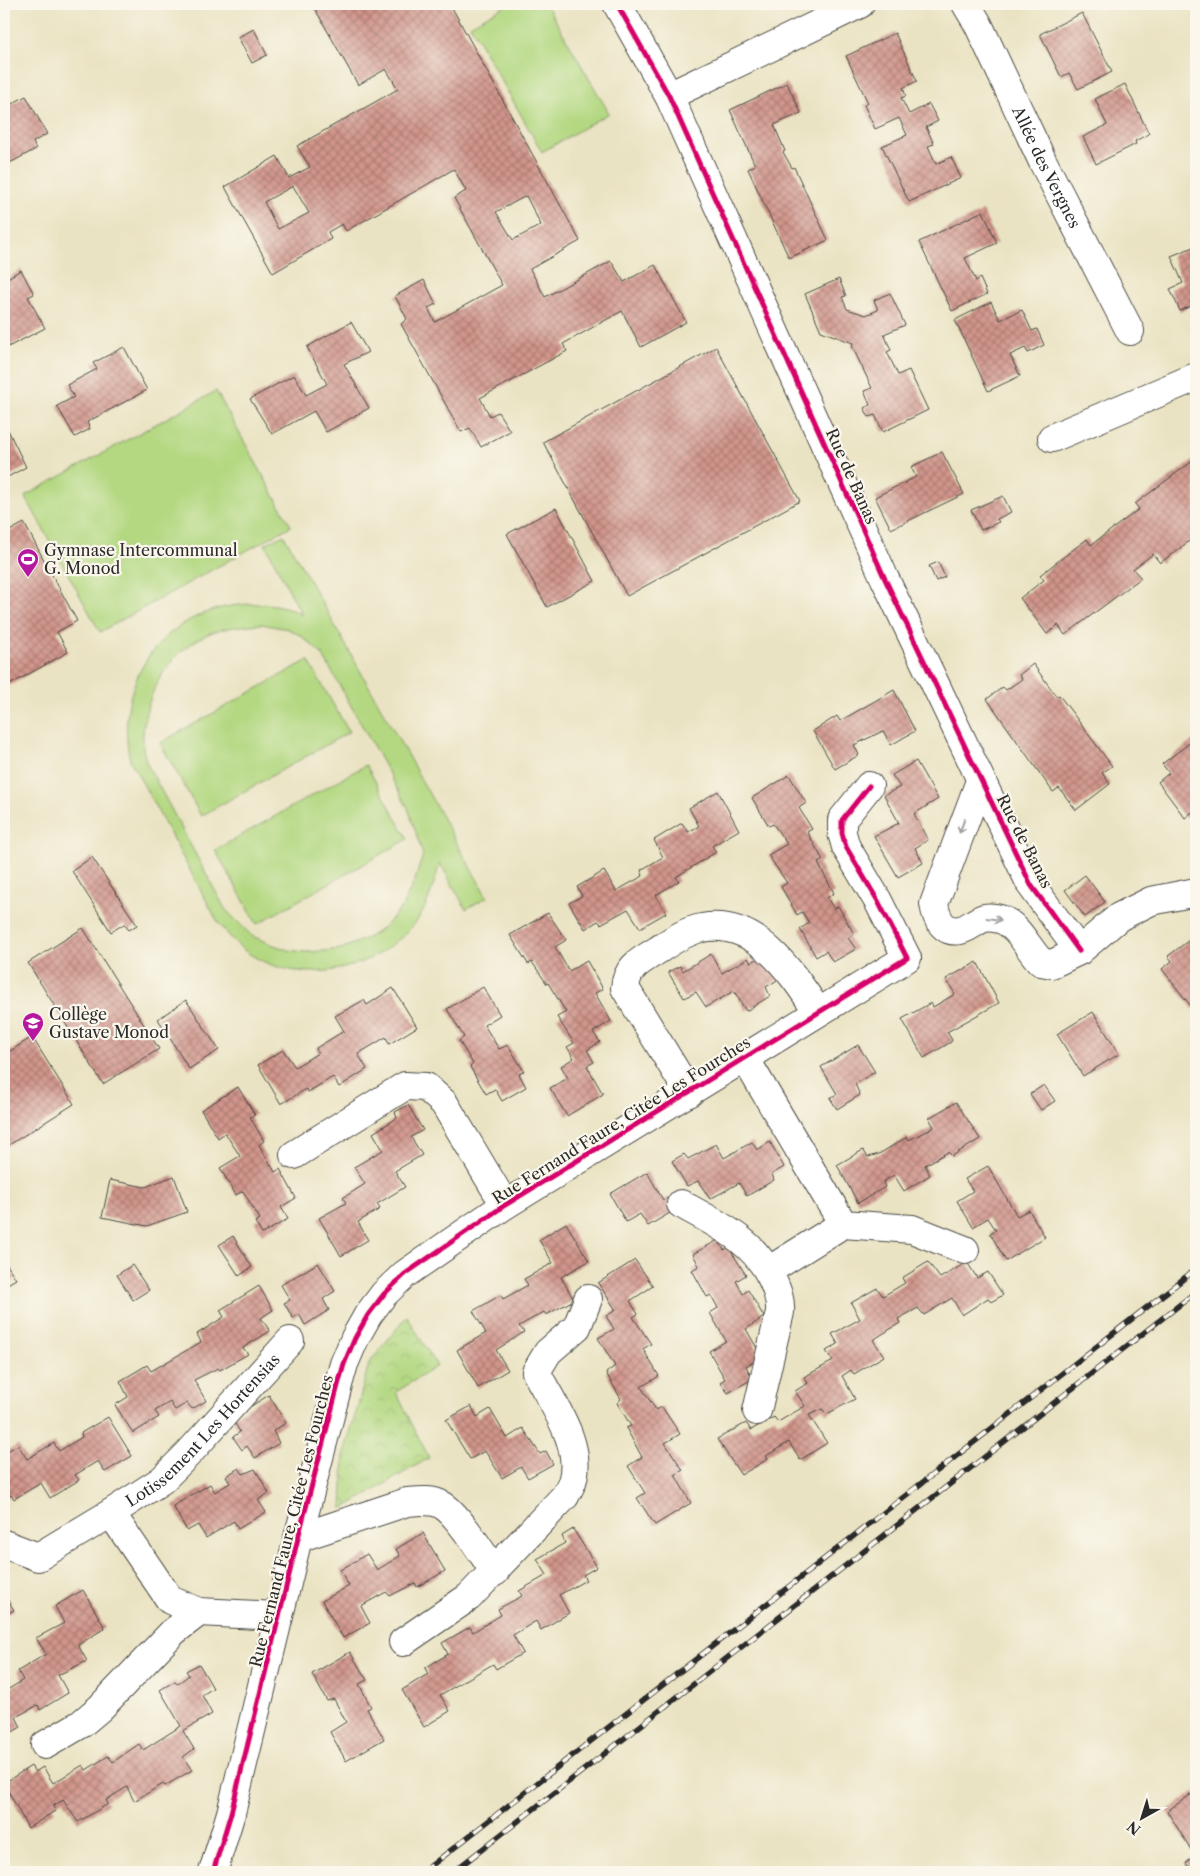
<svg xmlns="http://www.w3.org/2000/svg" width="1200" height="1876" viewBox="0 0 1200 1876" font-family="'Libre Caslon Text',serif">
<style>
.grass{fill:#b3d881;stroke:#6f8256;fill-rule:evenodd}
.park{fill:url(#park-crowns);stroke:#6f8256}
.building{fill:url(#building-cross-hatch);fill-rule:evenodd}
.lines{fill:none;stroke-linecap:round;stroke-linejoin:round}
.street-casing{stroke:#484742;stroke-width:30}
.street{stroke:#fff;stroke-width:28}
.rail-casing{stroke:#2b2b2b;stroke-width:5.5}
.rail{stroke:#fbf7ec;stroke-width:4;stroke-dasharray:11;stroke-linecap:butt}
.cycleway-casing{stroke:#fbf7ec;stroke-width:8}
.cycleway{stroke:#d6006c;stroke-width:5}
.oneway{stroke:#a0a0a0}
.labels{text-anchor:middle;stroke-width:4.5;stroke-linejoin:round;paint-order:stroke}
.street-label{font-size:16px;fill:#2b2b2b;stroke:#fbf7ec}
.poi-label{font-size:16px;fill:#2b2b2b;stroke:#fbf7ec;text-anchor:start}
</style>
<defs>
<pattern id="park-crowns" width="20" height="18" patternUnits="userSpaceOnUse" patternTransform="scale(1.25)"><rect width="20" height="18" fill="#b3d881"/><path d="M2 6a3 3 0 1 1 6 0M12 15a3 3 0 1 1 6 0" fill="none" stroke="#9aba70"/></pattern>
<pattern id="building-cross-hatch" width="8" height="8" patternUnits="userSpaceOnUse" patternTransform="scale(1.25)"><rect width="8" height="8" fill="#d1958b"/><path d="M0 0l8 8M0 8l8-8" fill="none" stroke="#aa7a72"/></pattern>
</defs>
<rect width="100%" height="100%" fill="#fbf7ec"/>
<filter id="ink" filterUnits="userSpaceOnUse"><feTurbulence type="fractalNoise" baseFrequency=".02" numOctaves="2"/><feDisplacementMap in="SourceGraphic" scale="10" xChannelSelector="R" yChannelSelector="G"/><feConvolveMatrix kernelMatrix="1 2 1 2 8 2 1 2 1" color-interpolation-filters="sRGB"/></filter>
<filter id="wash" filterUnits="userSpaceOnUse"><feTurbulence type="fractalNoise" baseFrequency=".0096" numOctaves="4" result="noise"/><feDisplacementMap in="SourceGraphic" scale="20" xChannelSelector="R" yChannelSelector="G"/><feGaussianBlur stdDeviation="1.12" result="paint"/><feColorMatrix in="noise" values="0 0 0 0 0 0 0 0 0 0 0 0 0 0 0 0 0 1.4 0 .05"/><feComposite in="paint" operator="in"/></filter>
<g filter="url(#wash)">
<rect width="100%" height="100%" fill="#eae3c3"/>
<g class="grass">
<polygon points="508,4 546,4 609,113 542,152 470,25"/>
<polygon points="216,391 291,526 100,632 25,496"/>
<path d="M284 535 487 897 466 909 440 863C434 882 429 905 416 922 376 971 303 989 248 953 237 946 228 934 219 924L130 760C113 684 160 613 239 605 256 603 272 603 288 608 293 609 297 613 302 615L265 544ZM261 624 288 629 300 635 322 654 408 808 423 855 415 880 402 907 383 928 369 937 341 949 324 951 306 952 288 950 271 944 252 936 225 909 147 764C145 758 143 751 143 745 141 700 166 653 208 634 224 627 243 626 261 624Z"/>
<polygon points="308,660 349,732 201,816 160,743"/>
<polygon points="366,765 408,839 257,924 215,850"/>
</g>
<polygon class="park" points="407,1316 437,1366 396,1392 429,1458 342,1509 344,1453 359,1402 369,1363"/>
<g id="blocks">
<g class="building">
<path d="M319 4H450L580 241 530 269 545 297 611 261 624 282 655 265 686 322 641 347 622 311 563 344 567 351 480 398 490 416 498 412 510 431 481 447 470 428 461 432 401 324 407 319 395 296 424 280 436 304 428 308 435 322 502 285 454 198 466 191 454 169 346 231 342 224 328 232 331 239 273 273 225 187 277 156 289 178 310 167 297 146 398 89 386 69 358 85 314 7ZM293 186 309 213 278 229 264 202ZM526 196 541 225 513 240 496 212Z"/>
<polygon points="1082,13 1112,72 1078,89 1069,73 1061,77 1040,34"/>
<polygon points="254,29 267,55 252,63 238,37"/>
<polygon points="895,33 917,81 903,88 906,96 901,98 909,114 929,104 938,121 926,127 934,144 928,146 936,164 951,157 961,178 909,202 882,146 907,135 899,118 875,129 864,105 868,103 846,56"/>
<polygon points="787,83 801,113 774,125 785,151 783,152 792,168 794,167 828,240 789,258 748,169 755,165 730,110"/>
<polygon points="1125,84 1149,134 1135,141 1136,144 1096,164 1083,137 1107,125 1095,99"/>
<polygon points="26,96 47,134 33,142 36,149 4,166 4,108"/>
<polygon points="983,211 997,243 965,258 976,281 980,278 987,294 952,311 919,242"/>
<polygon points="1196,246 1196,314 1193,305 1180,311 1170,289 1183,283 1171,256"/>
<polygon points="21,270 34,294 28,297 45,328 8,347 4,339 4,280"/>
<polygon points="839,279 846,296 842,297 847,309 866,315 878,310 874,300 890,293 905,325 884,334 891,350 887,352 898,375 909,370 928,410 883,432 875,415 869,417 864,408 870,405 864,391 872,388 852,346 853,343 821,331 805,294"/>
<polygon points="991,302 1000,320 1022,310 1032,331 1037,329 1044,345 1028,353 1025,348 1010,355 1020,376 988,391 955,320"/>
<polygon points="351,322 368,352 344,364 369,408 326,432 314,411 272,434 250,399 294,375 306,395 327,384 307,347"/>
<polygon points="124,347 147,390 87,422 90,429 75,437 57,406 74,397 67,385 97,369 93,363"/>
<polygon points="716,347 800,501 627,596 543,442"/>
<polygon points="8,430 26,467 4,479 4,432"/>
<polygon points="942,452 964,494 891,529 875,497 916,477 911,467"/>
<polygon points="1195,459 1196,536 1160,563 1153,554 1133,569 1141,578 1065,635 1058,625 1047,634 1020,598 1044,580 1040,575 1087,539 1091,545 1139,509 1135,504"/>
<polygon points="1003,496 1011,512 997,519 999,522 981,530 971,510"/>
<polygon points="556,508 595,581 547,607 507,534"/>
<polygon points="24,523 77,621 57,632 68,652 4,688 4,534"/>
<polygon points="938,562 945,577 936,581 929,566"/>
<polygon points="1033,664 1057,697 1059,695 1112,766 1102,773 1110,784 1076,810 1059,788 1053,792 987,699 1003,687 1006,690 1022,679 1019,675"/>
<polygon points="894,690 915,731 891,745 883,731 854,745 859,755 835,769 813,731 837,716 840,721"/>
<polygon points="1196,738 1196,809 1185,818 1158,782 1169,773 1162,764"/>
<polygon points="916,761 938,799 914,814 928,840 915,848 923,863 898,877 874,836 899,823 884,795 900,787 892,775"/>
<polygon points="789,775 806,803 799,808 812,829 807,832 823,860 818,863 834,893 827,898 834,909 838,906 854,934 848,938 856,949 833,962 826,951 816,957 800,929 809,923 802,912 797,915 781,887 787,883 768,855 787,844 773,824 769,826 752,798"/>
<polygon points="718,791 739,830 712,846 716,852 676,877 679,881 656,895 666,913 640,928 628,909 601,924 598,921 585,929 569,903 582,896 577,887 604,871 616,891 643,876 641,870 663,857 654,840 682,823 688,832 699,826 689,808"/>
<polygon points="92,857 137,925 129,930 124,924 111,932 72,871"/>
<polygon points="1085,875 1105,902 1085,917 1065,890"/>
<polygon points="548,913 566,940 555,947 569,971 587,961 603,989 595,993 611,1021 593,1032 600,1042 587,1050 594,1062 587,1066 603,1094 567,1116 550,1088 568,1078 561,1066 574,1058 567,1047 574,1043 557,1017 566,1012 548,983 547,984 532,962 528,964 510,935"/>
<polygon points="83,928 159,1049 103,1084 28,963"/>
<polygon points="1196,935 1196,1007 1193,1009 1162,969 1172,961 1168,956"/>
<polygon points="711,954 722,973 748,958 751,963 764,954 779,979 766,987 770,996 746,1011 734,991 706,1007 696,992 684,998 668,972 680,966 683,971"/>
<polygon points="977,962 999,1003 947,1032 952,1040 951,1042 924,1058 902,1019 927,1005 931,1003 933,1007 955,994 946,979"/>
<polygon points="483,987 500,1015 484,1025 499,1049 508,1045 524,1071 519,1074 526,1087 502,1101 495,1089 486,1094 470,1067 473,1064 459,1041 464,1037 447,1009"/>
<polygon points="393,988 417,1027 389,1044 386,1037 358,1054 367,1069 339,1087 333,1077 308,1092 306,1089 281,1104 258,1065 283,1050 295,1067 318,1053 316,1048 344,1031 335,1016 364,1000 367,1005"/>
<polygon points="186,1000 219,1050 189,1069 158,1019"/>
<polygon points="1093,1012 1119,1054 1083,1076 1057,1034"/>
<polygon points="32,1037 74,1104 4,1148 4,1055"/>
<polygon points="858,1045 875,1072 855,1084 860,1095 837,1109 830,1098 837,1094 821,1067"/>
<polygon points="1044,1085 1055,1101 1041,1110 1030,1094"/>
<polygon points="238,1087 255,1115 250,1117 264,1141 259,1145 275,1172 280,1169 296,1198 281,1207 288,1219 262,1234 255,1222 260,1219 243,1191 236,1195 220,1168 240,1156 225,1133 218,1138 201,1110"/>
<polygon points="956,1102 980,1139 952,1156 948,1152 925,1165 930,1175 904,1191 894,1175 883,1182 885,1187 858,1203 837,1165 863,1150 868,1157 879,1154 907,1137 909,1140 934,1127 929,1118"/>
<polygon points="408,1105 423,1130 411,1137 422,1155 395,1171 405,1187 377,1204 380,1209 358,1222 368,1240 341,1256 319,1218 346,1203 343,1198 365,1184 354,1167 383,1150 373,1133 397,1118 395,1112"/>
<polygon points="752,1142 757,1150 770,1142 784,1167 772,1174 774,1180 747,1196 739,1183 710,1199 698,1181 687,1186 672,1161 684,1154 688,1159 716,1144 724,1158"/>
<polygon points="988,1166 1017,1216 1029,1210 1045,1237 1006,1261 990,1233 996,1230 988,1218 973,1227 957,1201 973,1191 965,1179"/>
<polygon points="647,1172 663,1200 667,1198 675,1210 648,1226 640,1214 626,1222 610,1194"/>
<polygon points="174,1176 187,1212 147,1226 102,1217 110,1180 145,1187"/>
<polygon points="566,1223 589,1261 561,1277 574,1300 546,1315 544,1312 519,1326 524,1332 496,1350 508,1370 478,1388 457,1350 486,1333 473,1311 501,1295 503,1299 528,1285 524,1279 553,1263 539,1240"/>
<polygon points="233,1236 252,1267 239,1276 219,1245"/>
<polygon points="718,1240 724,1250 729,1248 746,1275 736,1281 743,1294 748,1290 764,1317 746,1329 762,1357 746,1366 752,1379 728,1393 720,1382 725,1379 709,1351 726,1341 710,1313 718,1308 711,1295 707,1297 692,1270 699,1266 693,1254"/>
<polygon points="4,1260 16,1279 4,1286"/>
<polygon points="635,1260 653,1286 630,1301 638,1314 633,1317 651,1344 643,1349 659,1376 641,1387 656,1410 662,1407 680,1434 665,1443 683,1470 675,1475 691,1503 655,1525 637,1498 645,1493 628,1466 642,1457 626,1428 631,1426 617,1403 621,1399 606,1373 615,1366 598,1338 614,1329 606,1316 616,1310 598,1283"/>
<polygon points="928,1262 940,1278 967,1262 977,1278 988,1272 1003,1295 991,1302 988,1298 962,1315 952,1298 924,1315 918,1308 898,1319 900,1323 873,1340 884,1356 854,1374 851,1370 842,1376 855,1399 827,1414 822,1409 809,1415 827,1443 800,1460 789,1442 766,1456 768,1459 741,1475 717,1439 746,1423 751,1430 774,1417 778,1422 805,1406 795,1391 808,1383 804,1377 833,1361 826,1351 838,1344 832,1334 860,1319 851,1303 877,1288 883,1296 905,1283 902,1278"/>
<polygon points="318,1263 335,1291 323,1299 329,1310 305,1325 299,1314 293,1318 284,1303 290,1300 281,1285"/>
<polygon points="132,1265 149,1290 133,1300 117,1275"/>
<polygon points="259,1286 273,1310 261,1318 270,1331 243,1348 248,1354 220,1370 218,1368 194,1380 206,1401 192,1409 187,1403 175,1410 170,1402 155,1411 159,1417 133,1433 115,1405 128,1397 120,1381 147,1365 151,1371 201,1342 197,1334 224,1317 220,1310"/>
<polygon points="269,1395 286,1423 273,1431 279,1443 255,1458 247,1446 242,1450 233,1437 240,1432 232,1418"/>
<polygon points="471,1406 477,1417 490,1409 507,1438 523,1428 540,1454 546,1451 553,1464 528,1478 521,1467 502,1478 485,1451 470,1459 446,1420"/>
<polygon points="108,1417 132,1456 105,1472 98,1461 75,1475 79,1480 50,1498 41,1483 14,1499 11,1495 4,1499 4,1453 18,1445 27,1459 54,1443 59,1451 82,1437 81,1433"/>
<polygon points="239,1468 243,1474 255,1469 269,1493 258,1500 266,1512 238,1529 234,1521 206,1538 198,1525 187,1531 173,1506 210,1484 215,1492 230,1483 226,1476"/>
<polygon points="573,1529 597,1567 583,1575 586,1580 559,1595 569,1613 541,1630 536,1621 513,1635 523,1653 496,1669 493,1664 440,1695 450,1711 424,1727 402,1690 428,1674 425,1668 448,1654 442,1643 470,1627 473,1632 501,1615 498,1609 522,1596 519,1591 547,1575 537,1559 565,1543 562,1536"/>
<polygon points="423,1533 445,1571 417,1587 415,1583 390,1596 386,1592 361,1606 370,1623 343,1638 322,1601 349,1586 340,1570 367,1554 377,1570 400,1556 396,1549"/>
<polygon points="83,1590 105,1628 78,1645 87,1661 58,1675 68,1693 40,1710 38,1705 16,1717 21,1727 4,1737 4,1692 23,1680 18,1671 46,1654 36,1638 64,1623 55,1606"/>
<polygon points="6,1597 14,1610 4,1616 4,1598"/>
<polygon points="350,1652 367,1680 359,1684 371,1707 367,1709 384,1739 346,1761 330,1732 346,1722 334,1699 327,1701 312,1674"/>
<polygon points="199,1664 213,1688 202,1695 212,1714 183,1731 194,1749 183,1757 192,1770 165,1786 163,1784 134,1801 127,1787 106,1800 108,1804 78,1822 63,1800 53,1806 55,1811 28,1828 4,1783 31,1766 35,1772 43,1767 53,1783 83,1765 86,1770 108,1756 113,1762 139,1744 143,1750 181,1726 160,1690 175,1681 177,1684 184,1679 189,1675 186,1671"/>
<polygon points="1196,1791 1196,1872 1193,1872 1186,1863 1195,1856 1167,1811"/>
</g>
</g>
</g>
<g filter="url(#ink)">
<use href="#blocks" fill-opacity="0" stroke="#484742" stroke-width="1"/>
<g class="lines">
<g class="street-casing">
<g id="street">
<polyline points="617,4 669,96 885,579 1031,885 1079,951"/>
<path id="s1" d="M966 4 978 24 1043 162 1130 331"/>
<polyline points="669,96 860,4"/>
<polyline points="1052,438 1196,377"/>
<path d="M980 781 934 904C936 917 943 934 960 930 968 929 975 921 984 918 989 917 997 918 1003 920 1020 928 1028 949 1041 962L1052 964 1079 951 1119 917 1151 901 1196 892"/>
<polyline points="745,1058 843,1224 912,1229 965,1250"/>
<path d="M689 1093 625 988C627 966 641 961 658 950 670 942 687 930 702 928 757 918 792 973 818 1012"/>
<polyline points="294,1155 405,1086 426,1087 444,1103 505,1205"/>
<path d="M681 1204C717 1224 754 1240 772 1279 777 1290 781 1300 780 1312L757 1411"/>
<polyline points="768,1271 843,1224"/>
<path d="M298 1538 407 1502C418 1501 432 1499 442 1505 457 1513 484 1556 495 1572"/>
<polyline points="4,1544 38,1557 111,1513"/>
<path id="s2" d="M279 1616 199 1612 170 1600 111 1513 162 1480 189 1453 290 1341"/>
<path d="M403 1642 469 1597 565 1496C567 1492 570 1487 572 1482 584 1446 552 1403 536 1372L548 1352 577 1327 588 1299"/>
<polyline points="45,1745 81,1724 100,1708 173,1632 199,1612"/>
<polyline points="213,1872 231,1813 298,1538 338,1385 344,1364 355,1338 368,1315 384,1294 405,1274 505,1205 907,958 878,901 846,847 842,833 842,820 869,786"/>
</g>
</g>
<use href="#street" class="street"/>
<g class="rail-casing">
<g id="rail">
<polyline points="423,1872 1196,1269"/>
<polyline points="453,1872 1196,1292"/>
</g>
</g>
<use href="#rail" class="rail"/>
<g class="cycleway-casing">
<g id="cycleway">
<polyline points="617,4 669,96 885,579 1031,885 1079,951"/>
<polyline points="213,1872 231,1813 298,1538 338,1385 344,1364 355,1338 368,1315 384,1294 405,1274 505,1205 907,958 878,901 846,847 842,833 842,820 869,786"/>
</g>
</g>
<use href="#cycleway" class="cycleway"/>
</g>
<defs><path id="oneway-shaft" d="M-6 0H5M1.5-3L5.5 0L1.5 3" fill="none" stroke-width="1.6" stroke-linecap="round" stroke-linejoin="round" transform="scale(1.25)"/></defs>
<g class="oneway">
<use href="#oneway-shaft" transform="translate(962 826) rotate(110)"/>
<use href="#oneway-shaft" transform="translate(994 919) rotate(8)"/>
</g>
</g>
<defs>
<g id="stadium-pin" transform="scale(1.125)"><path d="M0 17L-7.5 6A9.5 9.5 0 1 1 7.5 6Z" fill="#b5179e" stroke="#fbf7ec"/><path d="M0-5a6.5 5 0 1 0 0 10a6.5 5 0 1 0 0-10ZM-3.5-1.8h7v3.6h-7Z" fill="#fff"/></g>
<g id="school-pin" transform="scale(1.125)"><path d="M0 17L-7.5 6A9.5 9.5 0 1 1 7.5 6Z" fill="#b5179e" stroke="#fbf7ec"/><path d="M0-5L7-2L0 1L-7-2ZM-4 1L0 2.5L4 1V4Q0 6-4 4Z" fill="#fff"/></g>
</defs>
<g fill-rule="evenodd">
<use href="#stadium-pin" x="28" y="559"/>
<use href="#school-pin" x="33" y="1023"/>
</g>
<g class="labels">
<g class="street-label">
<text dy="6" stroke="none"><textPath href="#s1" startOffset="182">Allée des Vergnes</textPath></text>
<text transform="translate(852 476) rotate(66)" y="6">Rue de Banas</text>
<text transform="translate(1025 841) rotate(63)" y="6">Rue de Banas</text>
<text transform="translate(621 1120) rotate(-32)" y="6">Rue Fernand Faure, Citée Les Fourches</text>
<text dy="6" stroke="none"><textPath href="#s2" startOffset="341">Lotissement Les Hortensias</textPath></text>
<text transform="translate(291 1521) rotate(-76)" y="6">Rue Fernand Faure, Citée Les Fourches</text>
</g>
<g class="poi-label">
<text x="44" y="556">Gymnase Intercommunal<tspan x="44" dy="18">G. Monod</tspan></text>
<text x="49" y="1020">Collège<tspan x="49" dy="18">Gustave Monod</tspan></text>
</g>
</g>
<rect width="1200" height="1876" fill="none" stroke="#fbf7ec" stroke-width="20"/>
<g transform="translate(1142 1818) rotate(219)" stroke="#fbf7ec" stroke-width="4" paint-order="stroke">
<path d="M0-4L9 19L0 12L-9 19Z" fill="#2b2b2b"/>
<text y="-8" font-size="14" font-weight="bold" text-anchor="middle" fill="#2b2b2b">N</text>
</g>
</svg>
